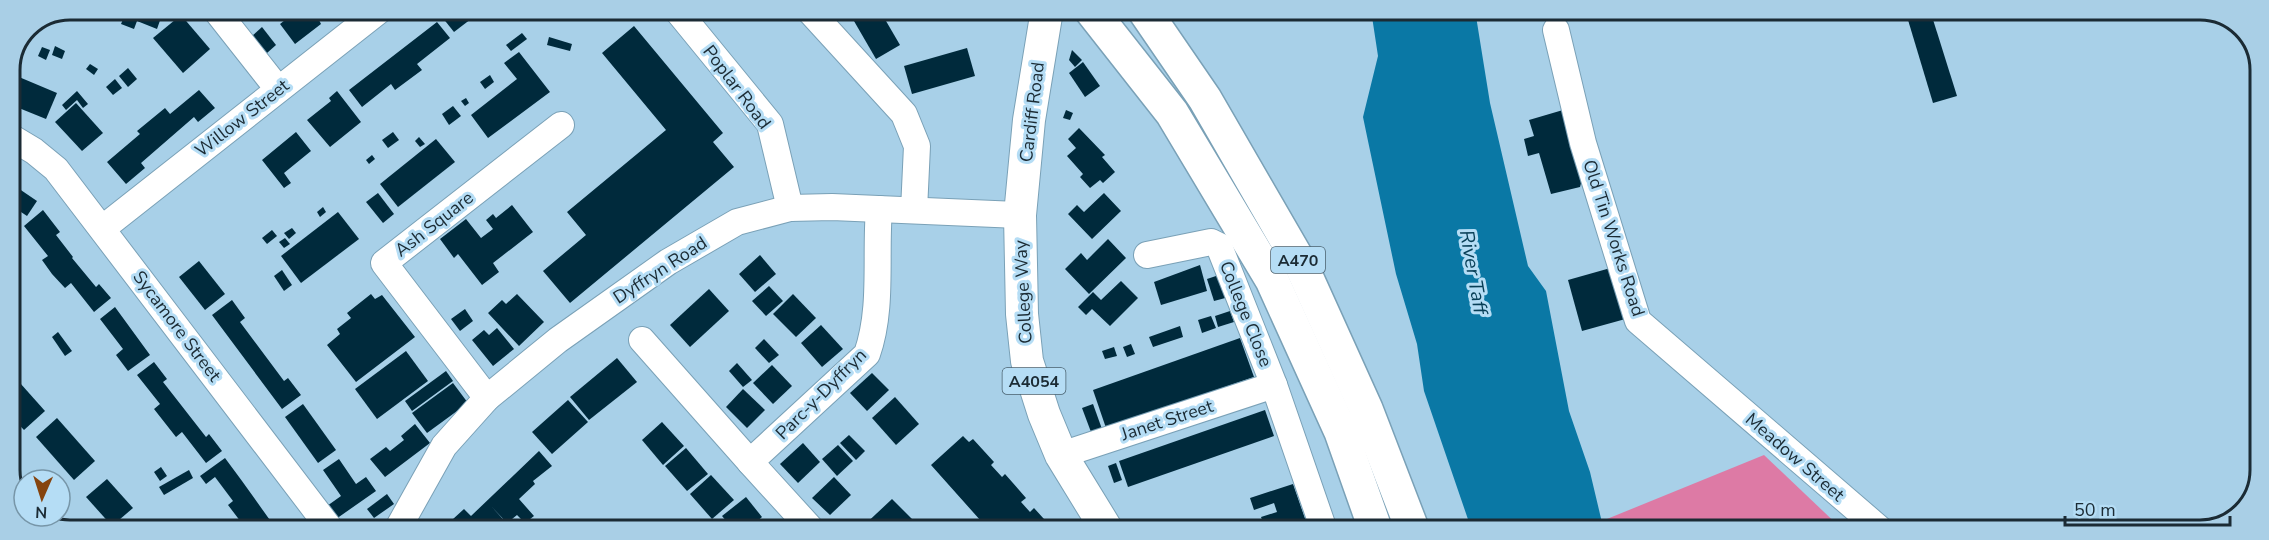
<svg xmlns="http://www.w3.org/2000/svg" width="2269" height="540" viewBox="0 0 2269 540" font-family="'Nunito Sans',sans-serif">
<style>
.green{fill:#dd7aa5}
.water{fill:#0a78a5}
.building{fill:#002a3c}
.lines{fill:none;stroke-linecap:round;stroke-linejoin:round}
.minor-casing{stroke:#7aa1b7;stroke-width:28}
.major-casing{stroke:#7aa1b7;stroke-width:34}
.highway-casing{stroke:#7aa1b7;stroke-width:36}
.minor{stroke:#fff;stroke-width:26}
.major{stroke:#fff;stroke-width:32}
.highway{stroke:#fff;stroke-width:33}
.labels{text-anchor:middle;stroke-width:6;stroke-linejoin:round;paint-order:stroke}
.shield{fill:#b5ddf5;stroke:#49606e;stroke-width:1.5}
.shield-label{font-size:16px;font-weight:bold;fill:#1b2b34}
.street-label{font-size:18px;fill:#1b2b34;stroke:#b5ddf5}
.water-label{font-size:20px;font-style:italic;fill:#073e56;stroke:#b5ddf5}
.rim{fill:none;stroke:#1b2b34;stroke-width:3}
</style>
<rect width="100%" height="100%" fill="#a8d0e8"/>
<polygon class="green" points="1764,455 1844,531 1604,531 1602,521"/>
<polygon class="water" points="1371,10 1475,10 1490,103 1528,266 1546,291 1569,411 1590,472 1604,531 1472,531 1424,391 1417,344 1396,274 1368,141 1363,117 1378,56"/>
<g class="building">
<polygon points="105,9 164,9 157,29 137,21 134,29 121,24 124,17"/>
<polygon points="299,9 333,9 319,20 321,24 295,44 280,24"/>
<polygon points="452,9 484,9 454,32 442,17"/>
<polygon points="523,9 539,9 540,11 530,19"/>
<polygon points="847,9 879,9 900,45 876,59"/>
<polygon points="67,10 64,20 56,17 57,14"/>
<polygon points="1905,10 1930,10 1957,96 1933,103"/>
<polygon points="181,15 210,49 183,73 153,38"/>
<polygon points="437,22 450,38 417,64 422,70 395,90 391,84 362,107 349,90"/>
<polygon points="634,26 723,133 713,142 734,167 570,303 543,271 586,235 567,212 666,130 602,53"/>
<polygon points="262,27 276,45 267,53 252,36"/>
<polygon points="522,33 527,39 511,51 506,45"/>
<polygon points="549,37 572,44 570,51 547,45"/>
<polygon points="55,46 65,51 62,59 52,55"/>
<polygon points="42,47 50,50 46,60 38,56"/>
<polygon points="967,48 975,76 912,94 904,66"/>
<polygon points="1072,50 1082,60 1075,67 1069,60"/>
<polygon points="519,52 550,92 488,138 471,115 517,79 504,63"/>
<polygon points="1083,62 1100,86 1085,97 1069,73"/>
<polygon points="90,64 98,69 94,75 86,69"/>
<polygon points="128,68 137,79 128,87 119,76"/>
<polygon points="490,75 494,82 485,89 480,82"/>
<polygon points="19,77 57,93 46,119 9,104"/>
<polygon points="115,79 122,88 113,95 106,87"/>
<polygon points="199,90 215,108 198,122 194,117 141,163 145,168 126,184 107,162 140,134 137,131 165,108 170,114"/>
<polygon points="77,91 88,104 83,108 77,100 66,110 62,105"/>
<polygon points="337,91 361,122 330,147 307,120 331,101 329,98"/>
<polygon points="466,98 469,103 465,106 461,101"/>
<polygon points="76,103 103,133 82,151 55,122"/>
<polygon points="453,106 461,116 449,125 442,114"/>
<polygon points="1066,110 1073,113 1070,120 1063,118"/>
<polygon points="1563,110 1583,176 1580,187 1551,194 1539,153 1528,156 1524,139 1534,136 1529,120"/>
<polygon points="1079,128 1105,155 1102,157 1115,172 1103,183 1100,180 1090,188 1080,177 1083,174 1067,156 1076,148 1068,139"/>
<polygon points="296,132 311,151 284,173 291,183 284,188 262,160"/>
<polygon points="393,132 399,140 388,148 382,140"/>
<polygon points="419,137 425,144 420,147 415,141"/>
<polygon points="436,139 455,162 398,207 380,184"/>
<polygon points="372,155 375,159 369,164 366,160"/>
<polygon points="9,182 37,201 27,216 9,204"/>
<polygon points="378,193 394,214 383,223 366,202"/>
<polygon points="1104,193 1121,211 1092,239 1068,214 1077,205 1084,212"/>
<polygon points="512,205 533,232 493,263 499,272 482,285 458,254 454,258 440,239 466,219 481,238 493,229 486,220 493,214 496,218"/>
<polygon points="323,207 326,212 320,217 317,212"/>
<polygon points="43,210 60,232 56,235 73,257 72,258 96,287 99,284 111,298 94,312 71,283 65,288 52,274 42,260 48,256 24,226"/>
<polygon points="338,212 359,239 301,283 281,256"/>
<polygon points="292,228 296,233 289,239 284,233"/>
<polygon points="272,230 277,236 267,244 262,238"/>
<polygon points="285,238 290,244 284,248 279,242"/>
<polygon points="1108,239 1126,258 1089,294 1065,269 1081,253 1087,260"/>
<polygon points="760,255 776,274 755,292 739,274"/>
<polygon points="199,261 225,294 205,310 179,277"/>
<polygon points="1200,265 1207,291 1161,305 1154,282"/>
<polygon points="1614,267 1629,318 1582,331 1568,280"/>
<polygon points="282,270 292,285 284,291 274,276"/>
<polygon points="1222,274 1229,297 1214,301 1207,279"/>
<polygon points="1121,281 1138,298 1110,326 1092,309 1086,315 1078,307 1093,292 1101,300"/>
<polygon points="769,286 783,301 766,316 752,301"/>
<polygon points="709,289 729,311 690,347 670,325"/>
<polygon points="371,294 375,299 382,295 415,337 356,382 327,345 340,334 337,329 351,318 347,313"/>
<polygon points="517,294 544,322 519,346 488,313 502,300 506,304"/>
<polygon points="793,294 816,318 796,337 773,314"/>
<polygon points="232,300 245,318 240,322 284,381 288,378 301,395 282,409 212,315"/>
<polygon points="115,307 150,355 128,371 116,355 123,349 100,319"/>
<polygon points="465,309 473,321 460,331 451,319"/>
<polygon points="1230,311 1234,322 1218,327 1215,316"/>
<polygon points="1211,316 1216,328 1202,333 1198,320"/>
<polygon points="821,325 843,349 822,367 801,343"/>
<polygon points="1180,326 1183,337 1153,347 1149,337"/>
<polygon points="497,328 514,349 493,366 472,340 484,330 489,335"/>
<polygon points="58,332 72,351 65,356 52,337"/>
<polygon points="1240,338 1254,377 1106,428 1093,390"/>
<polygon points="764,339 779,355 769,363 755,348"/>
<polygon points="1131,344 1135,354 1127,357 1123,347"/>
<polygon points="1114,347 1117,356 1105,359 1102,351"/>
<polygon points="406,351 428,381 377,419 355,389"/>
<polygon points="617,358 637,382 589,420 570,397"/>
<polygon points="154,362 167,379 163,382 167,387 206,437 209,434 222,451 206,463 182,432 176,437 154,409 160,404 137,375"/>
<polygon points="737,363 752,380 743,387 729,371"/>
<polygon points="772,365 792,386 773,404 753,383"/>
<polygon points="446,371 453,381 412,411 405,401"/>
<polygon points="872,373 889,390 867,411 850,393"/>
<polygon points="12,374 45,411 24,430 9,414 9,376"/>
<polygon points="453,383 468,403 427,433 412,413"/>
<polygon points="743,389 765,410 747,428 726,407"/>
<polygon points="895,397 919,424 896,445 872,418"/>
<polygon points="568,400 588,422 552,454 532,432"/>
<polygon points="303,404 336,450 318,463 285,417"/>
<polygon points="1093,404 1102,429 1091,432 1082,408"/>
<polygon points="1265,410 1274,436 1128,487 1119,461"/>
<polygon points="57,418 95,461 74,480 36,437"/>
<polygon points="662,422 684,446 663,465 642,440"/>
<polygon points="415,424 430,443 385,477 370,459 386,447 390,451 404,440 401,436"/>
<polygon points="849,435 865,451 856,460 840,443"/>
<polygon points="963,436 969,442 973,439 994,462 991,465 1002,477 1005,474 1026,498 1021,502 1030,512 1034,508 1044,519 1039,523 1042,526 1047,522 1054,530 989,530 931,465"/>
<polygon points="803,443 820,462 798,483 780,464"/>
<polygon points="838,445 853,461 837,476 822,459"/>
<polygon points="686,448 708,474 687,491 665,466"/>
<polygon points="539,451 552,466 533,481 535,484 519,499 534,516 525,523 517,515 507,523 491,506 511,528 509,530 485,530 480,524 484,530 441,530 464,509 471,516"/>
<polygon points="225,458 242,481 277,530 247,530 228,505 233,501 215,477 206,484 200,476"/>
<polygon points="339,459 356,484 366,477 376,491 336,519 327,506 341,496 323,470"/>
<polygon points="1116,463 1122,480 1114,483 1108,466"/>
<polygon points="161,467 167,476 160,481 154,472"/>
<polygon points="189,470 193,478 164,495 159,487"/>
<polygon points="711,475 734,500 712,519 690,494"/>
<polygon points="834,477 851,495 830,515 812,498"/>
<polygon points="107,479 133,508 112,526 86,497"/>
<polygon points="1293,484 1309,530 1281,530 1278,522 1284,519 1264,525 1261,517 1277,512 1274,503 1254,510 1250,498"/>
<polygon points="387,494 394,504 374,518 367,509"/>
<polygon points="746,497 762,517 747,530 734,530 722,516"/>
<polygon points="892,499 923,530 859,530"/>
<polygon points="146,520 155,530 135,530"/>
<polygon points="1224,524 1227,530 1207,530"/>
</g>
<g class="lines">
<g class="minor-casing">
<g id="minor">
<polyline points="215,9 278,89"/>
<polyline points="676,9 770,124 790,208"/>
<polyline points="808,9 904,114 917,146 914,210"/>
<polyline points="1556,30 1583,143 1638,321 1882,531"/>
<polyline points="9,136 34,151 56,169 331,530"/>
<polyline points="103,228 381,9"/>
<polyline points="1147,255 1211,242 1219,246 1274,385 1324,530"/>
<polyline points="642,340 750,462"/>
<polyline points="487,398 384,263 561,125"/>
<polyline points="1061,455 1274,385"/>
<polyline points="397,530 444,446 487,398 558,340 668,262 737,222 790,208 832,207 1020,215"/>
<path d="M812 530 750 462 867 354C883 308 875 257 879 209"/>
</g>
</g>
<g class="major-casing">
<polyline id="major" points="1047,10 1029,120 1020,215 1022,314 1027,361 1044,414 1061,455 1107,530"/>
</g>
<g class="highway-casing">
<g id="highway">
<polyline points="1091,10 1172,113 1272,280 1341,432 1376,531"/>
<polyline points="1144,10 1205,99 1301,265 1366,409 1413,531"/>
</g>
</g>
<use href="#minor" class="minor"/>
<use href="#major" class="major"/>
<use href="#highway" class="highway"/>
</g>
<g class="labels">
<g class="shield">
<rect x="1271" y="247" width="54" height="26" rx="4.5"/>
<rect x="1002.5" y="368" width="63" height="26" rx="4.5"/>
</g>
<g class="shield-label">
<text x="1298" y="266">A470</text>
<text x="1034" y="387">A4054</text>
</g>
<g class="street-label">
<text transform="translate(737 87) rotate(53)" y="6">Poplar Road</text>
<text transform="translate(1032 112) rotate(-83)" y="6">Cardiff Road</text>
<text transform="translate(242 118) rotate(-38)" y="6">Willow Street</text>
<text transform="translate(434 224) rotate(-38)" y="6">Ash Square</text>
<text transform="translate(1614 238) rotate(72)" y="6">Old Tin Works Road</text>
<text transform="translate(660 270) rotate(-33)" y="6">Dyffryn Road</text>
<text transform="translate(1023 292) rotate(-93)" y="6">College Way</text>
<text transform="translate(1246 314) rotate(68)" y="6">College Close</text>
<text transform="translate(177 326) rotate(53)" y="6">Sycamore Street</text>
<text transform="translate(821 394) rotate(-45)" y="6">Parc-y-Dyffryn</text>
<text transform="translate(1167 420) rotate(-18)" y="6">Janet Street</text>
<text transform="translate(1795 457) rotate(41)" y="6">Meadow Street</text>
</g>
<g class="water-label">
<text transform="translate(1474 272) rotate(80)" y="7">River Taff</text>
</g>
</g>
<path d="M0 0H2269V540H0ZM70 20H2200A50 50 0 0 1 2250 70V470A50 50 0 0 1 2200 520H70A50 50 0 0 1 20 470V70A50 50 0 0 1 70 20Z" fill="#a9cfe6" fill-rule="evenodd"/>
<path class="rim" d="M70 20H2200A50 50 0 0 1 2250 70V470A50 50 0 0 1 2200 520H70A50 50 0 0 1 20 470V70A50 50 0 0 1 70 20Z"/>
<g transform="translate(42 498) rotate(183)"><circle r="28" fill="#b5ddf5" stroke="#7796a8" stroke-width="1.5"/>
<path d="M0-4.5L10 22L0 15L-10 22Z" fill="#85440e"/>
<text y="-9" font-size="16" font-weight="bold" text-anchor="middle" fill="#1b2b34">N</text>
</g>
<path d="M2065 516v9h165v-9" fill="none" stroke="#1b2b34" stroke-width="3"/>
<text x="2074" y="516" font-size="18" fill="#1b2b34" stroke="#b5ddf5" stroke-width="4.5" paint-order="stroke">50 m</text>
</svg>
